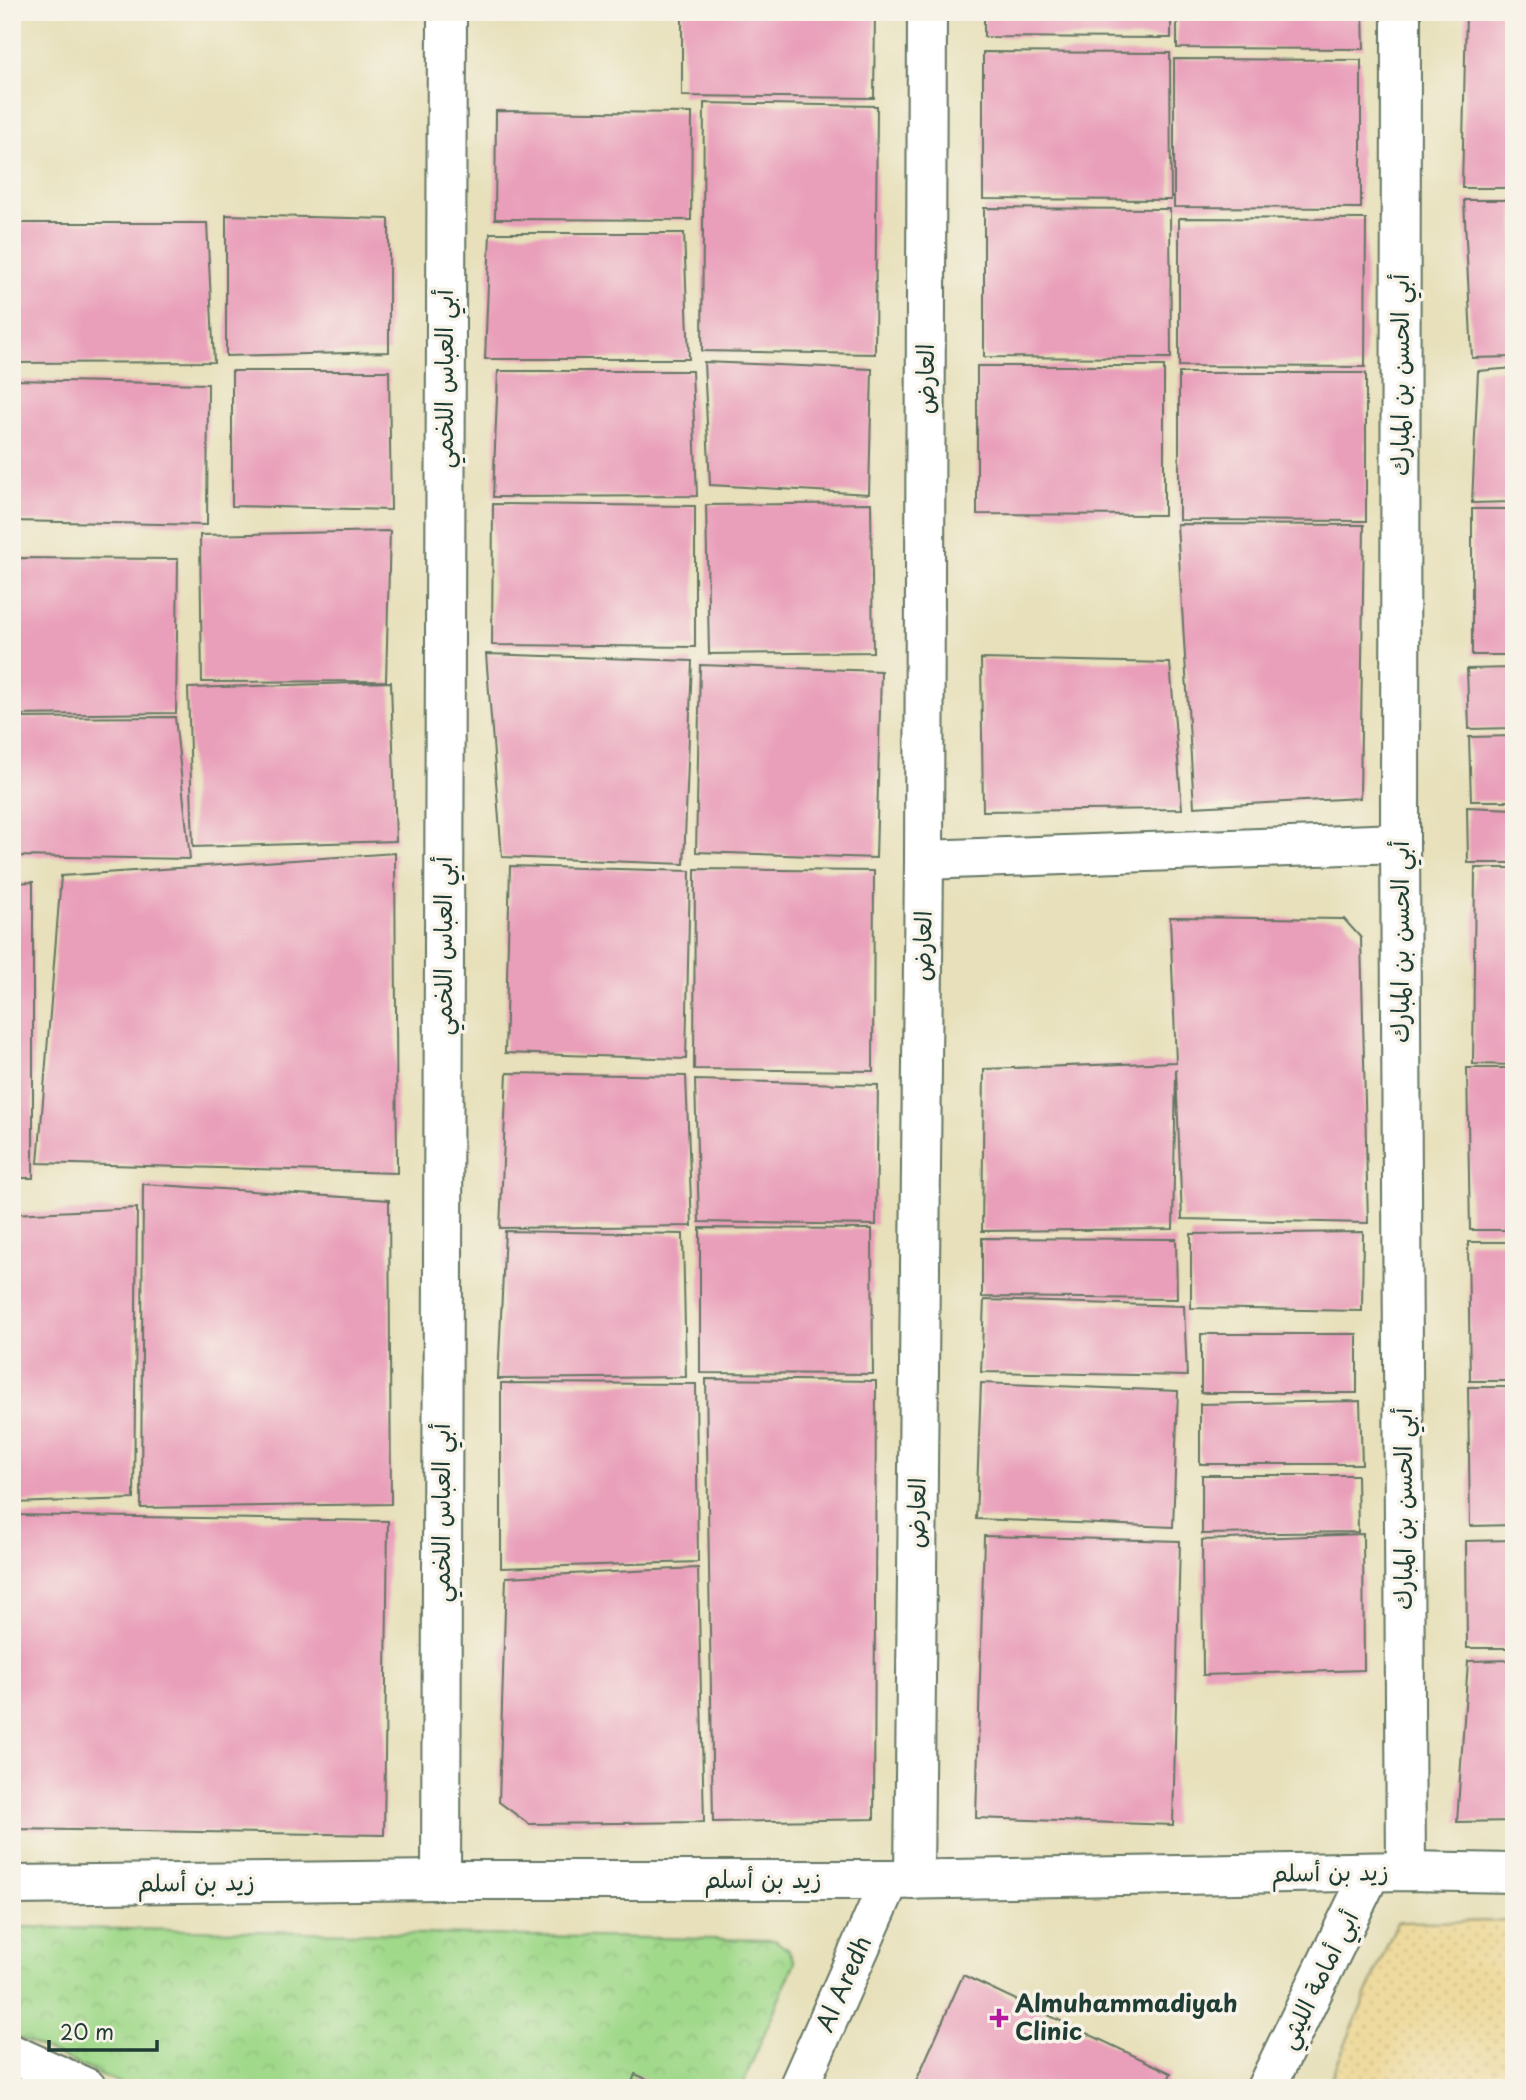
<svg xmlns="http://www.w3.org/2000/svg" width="1526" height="2100" viewBox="0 0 1526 2100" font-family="'Playpen Sans','Playpen Sans Arabic',sans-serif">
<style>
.sand{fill:url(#sand-dots);stroke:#868c69;stroke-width:2}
.park{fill:url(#park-crowns);stroke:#608b60;stroke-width:2}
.building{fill:#e99eb9}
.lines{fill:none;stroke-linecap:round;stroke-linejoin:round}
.minor-casing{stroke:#657663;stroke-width:42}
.minor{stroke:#fff;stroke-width:38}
.poi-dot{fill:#b5179e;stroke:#f7f3e8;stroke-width:2.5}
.labels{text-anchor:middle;stroke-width:7;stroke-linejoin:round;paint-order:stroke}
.street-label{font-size:24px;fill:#1f3d34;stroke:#f7f3e8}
.poi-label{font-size:24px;font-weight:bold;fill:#1f3d34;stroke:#f7f3e8;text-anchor:start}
</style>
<defs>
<pattern id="sand-dots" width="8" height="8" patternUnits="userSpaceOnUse" patternTransform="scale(1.75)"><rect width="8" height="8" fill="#eeda9e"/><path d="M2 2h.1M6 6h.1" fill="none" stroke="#ccbc89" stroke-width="1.8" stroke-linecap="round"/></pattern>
<pattern id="park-crowns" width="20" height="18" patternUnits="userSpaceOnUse" patternTransform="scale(1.75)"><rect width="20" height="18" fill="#a1d98b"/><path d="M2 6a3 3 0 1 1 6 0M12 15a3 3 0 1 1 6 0" fill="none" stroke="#8abb79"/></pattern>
</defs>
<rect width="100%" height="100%" fill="#f7f3e8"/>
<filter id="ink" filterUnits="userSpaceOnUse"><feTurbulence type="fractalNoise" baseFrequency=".0143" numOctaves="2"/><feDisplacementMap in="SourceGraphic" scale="14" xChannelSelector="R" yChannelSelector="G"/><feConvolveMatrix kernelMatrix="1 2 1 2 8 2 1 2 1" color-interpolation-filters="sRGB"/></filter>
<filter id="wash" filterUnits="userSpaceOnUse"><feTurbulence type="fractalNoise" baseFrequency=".00686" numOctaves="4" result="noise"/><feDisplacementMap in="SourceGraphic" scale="28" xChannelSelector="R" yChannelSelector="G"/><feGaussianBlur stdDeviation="1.57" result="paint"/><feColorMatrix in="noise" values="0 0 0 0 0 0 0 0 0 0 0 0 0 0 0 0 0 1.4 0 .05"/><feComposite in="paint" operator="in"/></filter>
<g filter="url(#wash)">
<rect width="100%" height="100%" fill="#e7e0ba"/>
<polygon class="sand" points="1514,1921 1514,2088 1327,2088 1397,1922"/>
<polygon class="park" points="12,1927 775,1940 788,1950 795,1962 741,2088 131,2088 12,2035"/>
<g id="blocks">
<g class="building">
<polygon points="682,12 875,12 874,98 682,96"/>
<polygon points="984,12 1171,12 1171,38 984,37"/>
<polygon points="1177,12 1363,12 1364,49 1177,48"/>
<polygon points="1466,12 1514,12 1514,188 1462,188"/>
<polygon points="983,52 1170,53 1171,200 983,199"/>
<polygon points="1174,59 1361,60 1361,208 1174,207"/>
<polygon points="704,103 877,106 875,354 702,351"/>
<polygon points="496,111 692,113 691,220 495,219"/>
<polygon points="1464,200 1514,200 1514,357 1472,358"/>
<polygon points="984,208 1170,209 1171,358 984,357"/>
<polygon points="226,215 389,219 389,352 226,356"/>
<polygon points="1179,218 1366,219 1365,367 1179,366"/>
<polygon points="12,223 207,223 214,362 12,363"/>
<polygon points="490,233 684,233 689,359 485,359"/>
<polygon points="704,362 872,369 869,494 710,485"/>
<polygon points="977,366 1164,366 1164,515 977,514"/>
<polygon points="1514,368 1514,502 1472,503 1478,371"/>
<polygon points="232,371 389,371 391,510 232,506"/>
<polygon points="498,371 692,371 697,496 493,497"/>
<polygon points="1179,373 1366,373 1366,521 1179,520"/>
<polygon points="12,380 208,384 207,525 12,521"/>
<polygon points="871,503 873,652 709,654 706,505"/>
<polygon points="493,504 695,506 695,647 492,645"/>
<rect x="1472" y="509" width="42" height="146"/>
<polygon points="1177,524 1364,525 1360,798 1194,807"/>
<polygon points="390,531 386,681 202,682 200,535"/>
<polygon points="12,558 178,559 176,713 12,715"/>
<polygon points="486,654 692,661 684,864 502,857"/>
<polygon points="981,659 1170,663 1182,809 983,811"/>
<polygon points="700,665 881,671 876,858 696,852"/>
<polygon points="1514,668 1514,728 1469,729 1467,669"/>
<polygon points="391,682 396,841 193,847 188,688"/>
<polygon points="175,717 190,859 12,856 12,718"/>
<polygon points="1514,736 1514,801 1471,801 1469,737"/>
<polygon points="1467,807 1514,809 1514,863 1468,863"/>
<polygon points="395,853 397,1173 38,1163 61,876"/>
<polygon points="510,866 690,871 686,1059 505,1053"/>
<polygon points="1475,868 1514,868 1514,1065 1473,1064"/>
<polygon points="695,869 874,871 873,1071 694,1069"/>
<polygon points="33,882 33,1178 12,1178 12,883"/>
<polygon points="1170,917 1344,919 1361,938 1368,1223 1182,1219 1176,1069 1173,1229 982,1231 984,1069 1176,1062"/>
<polygon points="1467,1068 1514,1068 1514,1230 1470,1230"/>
<polygon points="507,1073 686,1076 692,1226 500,1228"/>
<polygon points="695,1080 878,1085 876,1225 699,1222"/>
<polygon points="143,1184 389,1200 391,1504 141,1508"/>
<polygon points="137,1208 134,1499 12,1503 12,1214"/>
<polygon points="700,1228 872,1229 873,1374 700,1373"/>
<polygon points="505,1231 683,1234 686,1377 498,1379"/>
<polygon points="1363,1232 1362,1311 1191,1308 1191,1234"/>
<polygon points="982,1238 1176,1239 1177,1299 982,1297"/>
<polygon points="1468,1242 1514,1242 1514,1381 1470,1381"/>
<polygon points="984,1300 1184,1306 1187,1376 981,1372"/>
<rect x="1201" y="1334" width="156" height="59"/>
<polygon points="706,1379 876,1381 874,1819 713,1822"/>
<polygon points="501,1383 696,1384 698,1562 501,1568"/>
<polygon points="981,1383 1178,1391 1173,1527 976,1519"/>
<polygon points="1468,1387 1514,1387 1514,1525 1470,1526"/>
<polygon points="1360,1401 1362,1464 1200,1464 1200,1404"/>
<polygon points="1202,1475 1357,1475 1358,1532 1202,1534"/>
<polygon points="12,1515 388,1521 384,1835 12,1829"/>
<polygon points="1363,1534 1364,1670 1203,1675 1202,1540"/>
<polygon points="984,1536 1180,1541 1173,1825 976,1818"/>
<polygon points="1514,1540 1514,1648 1467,1648 1466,1541"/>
<polygon points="698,1568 704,1822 529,1824 499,1802 506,1577"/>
<polygon points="1514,1660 1514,1821 1457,1822 1468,1661"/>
<polygon points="963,1975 1171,2073 1165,2088 913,2088"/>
<polygon points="635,2074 667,2088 630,2088"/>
</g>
</g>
</g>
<g filter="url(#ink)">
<use href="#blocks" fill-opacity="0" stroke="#657663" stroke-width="2"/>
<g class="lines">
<g class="minor-casing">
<g id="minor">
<polyline points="1401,12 1400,843 1406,1871"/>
<polyline points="924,860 1400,843"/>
<polyline points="441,1880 447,12"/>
<polyline points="914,1880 924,860 927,12"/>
<polyline points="12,1885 441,1880 890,1880 1406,1871 1514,1873"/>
<polyline points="12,2054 87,2088"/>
<polyline points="798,2088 890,1880"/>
<polyline points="1266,2088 1371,1872"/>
</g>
</g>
<use href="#minor" class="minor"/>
</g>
</g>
<path class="poi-dot" d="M995.5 2007.5h7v7h7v7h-7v7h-7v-7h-7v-7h7z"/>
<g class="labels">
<g class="street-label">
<text transform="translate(1401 375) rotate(-90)" y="8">أبي الحسن بن المبارك</text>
<text transform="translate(445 379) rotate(-90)" y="8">أبي العباس اللخمي</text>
<text transform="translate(926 379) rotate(-90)" y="8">العارض</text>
<text transform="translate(1401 942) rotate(-90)" y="8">أبي الحسن بن المبارك</text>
<text transform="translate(444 946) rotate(-90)" y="8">أبي العباس اللخمي</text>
<text transform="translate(923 946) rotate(-89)" y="8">العارض</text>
<text transform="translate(1404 1509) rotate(-90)" y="8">أبي الحسن بن المبارك</text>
<text transform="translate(442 1513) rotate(-90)" y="8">أبي العباس اللخمي</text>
<text transform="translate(917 1513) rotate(-89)" y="8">العارض</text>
<text transform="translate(1330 1873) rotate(-1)" y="8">زيد بن أسلم</text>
<text x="763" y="1888">زيد بن أسلم</text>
<text transform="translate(196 1883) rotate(-1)" y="8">زيد بن أسلم</text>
<text transform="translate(1319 1980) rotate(-64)" y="8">أبي أمامة الليثي</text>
<text transform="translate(844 1984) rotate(-66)" y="8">Al Aredh</text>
</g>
<g class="poi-label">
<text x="1015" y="2012">Almuhammadiyah<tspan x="1015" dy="28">Clinic</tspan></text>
</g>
</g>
<rect width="1526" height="2100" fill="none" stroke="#f7f3e8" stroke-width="42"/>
<path d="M49 2040v10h108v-10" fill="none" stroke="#1f3d34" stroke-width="3.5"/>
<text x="60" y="2040" font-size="21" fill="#1f3d34" stroke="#f7f3e8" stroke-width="5" paint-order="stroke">20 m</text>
</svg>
